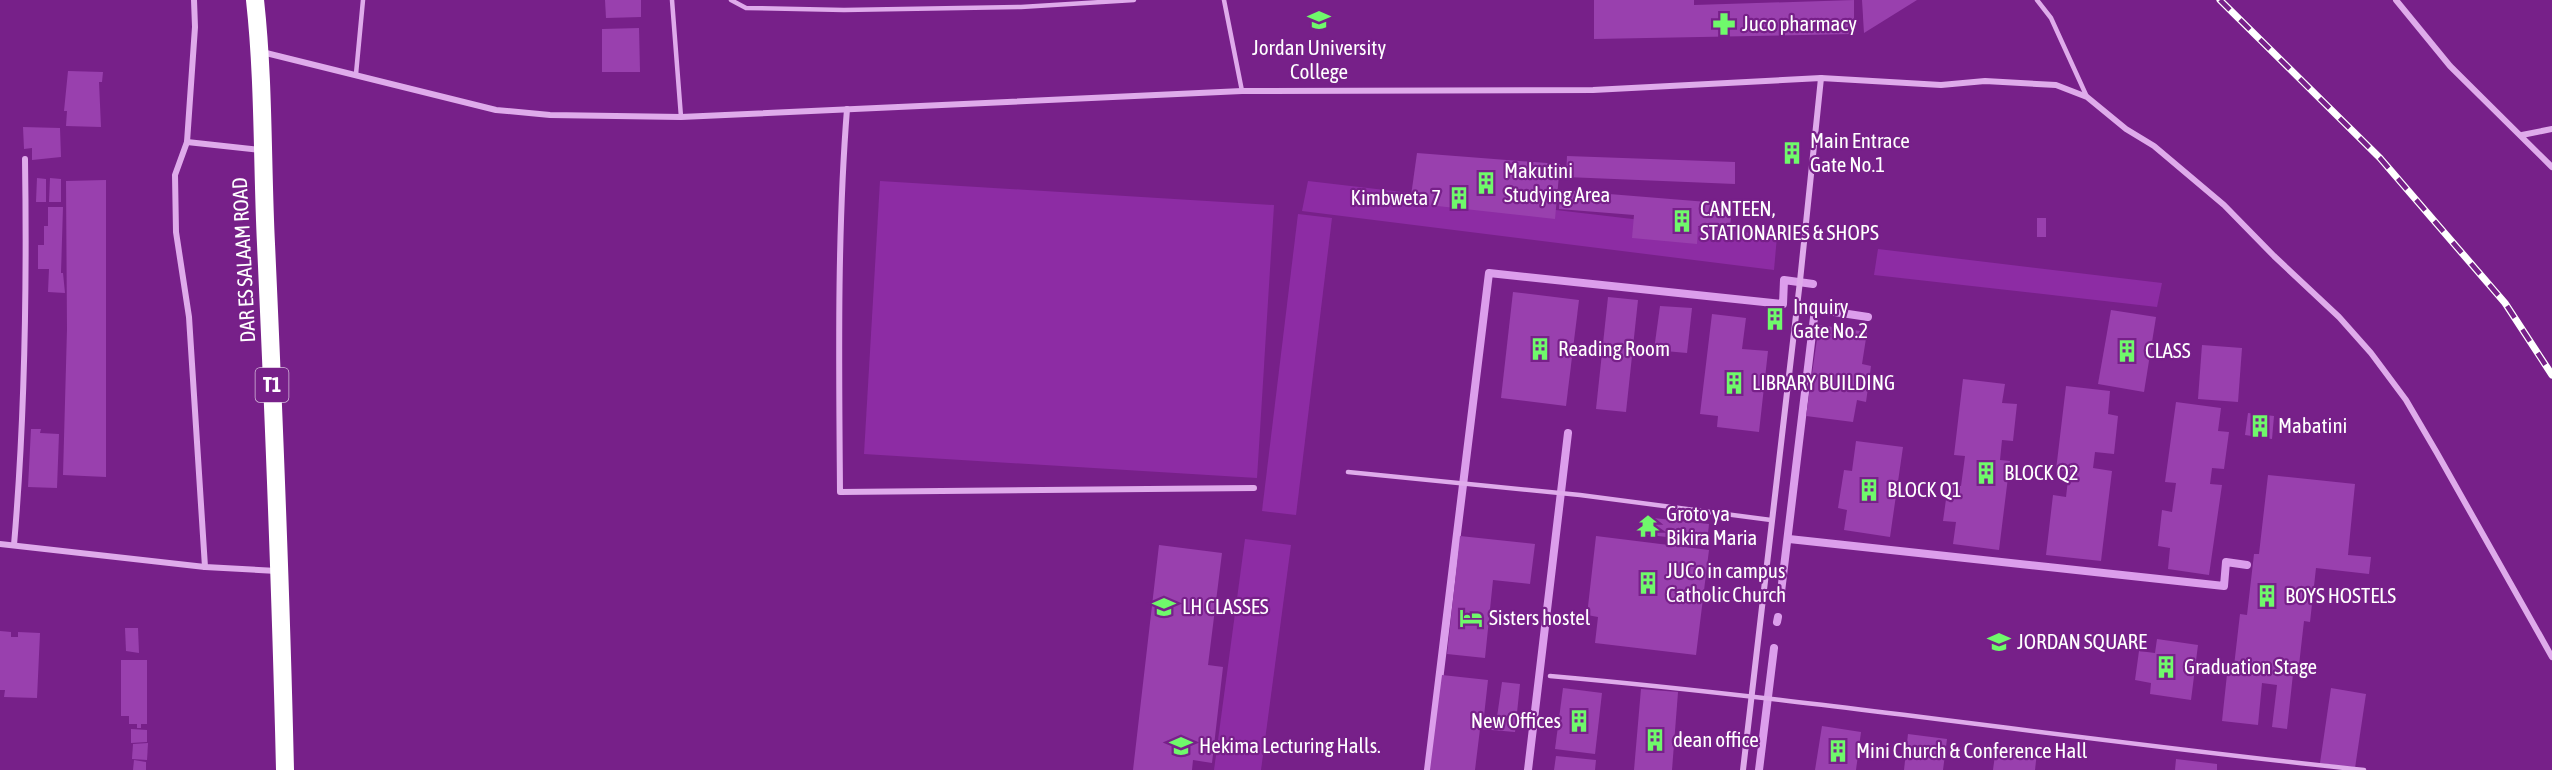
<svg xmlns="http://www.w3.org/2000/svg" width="2552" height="770" viewBox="0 0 2552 770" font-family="'Asap Condensed',sans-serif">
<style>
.green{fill:#8d2ca4}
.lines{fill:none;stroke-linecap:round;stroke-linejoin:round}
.stream{stroke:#dc9eec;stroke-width:8}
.building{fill:#9940ae}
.lane{stroke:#dfabeb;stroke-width:4.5}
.street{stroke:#dfabeb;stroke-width:6}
.highway{stroke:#fff;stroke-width:18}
.rail-casing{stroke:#fff;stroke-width:7}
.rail{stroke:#772089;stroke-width:4.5;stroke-dasharray:14;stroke-linecap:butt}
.labels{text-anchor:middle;stroke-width:4.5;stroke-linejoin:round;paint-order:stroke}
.shield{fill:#772089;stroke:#d6bcdc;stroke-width:1.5}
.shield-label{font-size:20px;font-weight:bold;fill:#fff}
.poi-label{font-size:21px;fill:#fff;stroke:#772089;text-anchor:start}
.street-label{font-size:21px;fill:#fff;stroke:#772089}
</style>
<rect width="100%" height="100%" fill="#772089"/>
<g class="green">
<polygon points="880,181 1274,205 1257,478 864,454"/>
<polygon points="1308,181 1777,236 1774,270 1302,211"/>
<polygon points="1298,214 1332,218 1296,515 1262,511"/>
<polygon points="1878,249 2162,283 2157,307 1874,275"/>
<polygon points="1245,539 1291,545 1261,770 1214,770"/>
</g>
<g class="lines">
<g class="stream">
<polyline points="1789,539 2224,586 2226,562 2247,565"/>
<polyline points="1781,592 1815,309 1868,317"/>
<polyline points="1777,622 1778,617"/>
<polyline points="1428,770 1489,273 1783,304 1784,280 1813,284"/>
<polyline points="1528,770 1568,433"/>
<polyline points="1759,770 1774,648"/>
</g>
</g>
<g class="building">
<polygon points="605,0 641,0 641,17 606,18"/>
<polygon points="1594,0 1694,0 1694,5 1854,0 1854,34 1594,39"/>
<polygon points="1862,0 1917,0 1864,33"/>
<polygon points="639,28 640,72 602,72 602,29"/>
<polygon points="68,71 103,72 102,82 99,82 101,127 66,126 67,111 64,111"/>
<polygon points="23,127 60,128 61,157 32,160 32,148 24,149"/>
<polygon points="1786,147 1798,149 1797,158 1785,157"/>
<polygon points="1417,153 1560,164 1555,219 1410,203"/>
<polygon points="1567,156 1735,162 1735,184 1566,177"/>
<polygon points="37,178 46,179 46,202 36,202"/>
<polygon points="50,178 61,179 61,202 49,202"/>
<polygon points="106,180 106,477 63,475 67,329 66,181"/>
<polygon points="1560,190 1732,204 1730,229 1698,226 1697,244 1632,238 1634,215 1559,209"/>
<polygon points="48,207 63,207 61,273 63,273 65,293 48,292 49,269 38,269 38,245 44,245 44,226 48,226"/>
<rect x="2037" y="218" width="9" height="19"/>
<polygon points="1513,292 1579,300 1566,406 1501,398"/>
<polygon points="1608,297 1638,300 1626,412 1596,409"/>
<polygon points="1660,306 1692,308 1687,353 1654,350"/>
<polygon points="2111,310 2156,317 2144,392 2098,384"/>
<polygon points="1772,312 1781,313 1779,325 1770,324"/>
<polygon points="1712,314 1746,318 1742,349 1768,351 1759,432 1717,427 1718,416 1700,414"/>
<polygon points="1819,325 1867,332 1862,364 1871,366 1866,402 1857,400 1853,422 1806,416"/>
<polygon points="2202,345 2242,348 2238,402 2198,399"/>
<polygon points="1963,379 2005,384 2002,403 2017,404 2013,441 2002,440 2000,460 2010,461 1999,550 1953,544 1956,522 1943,521 1948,485 1961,486 1965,456 1954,455"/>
<polygon points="2066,386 2110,391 2108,414 2118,416 2114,454 2095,452 2093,468 2112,471 2101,561 2046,555 2053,495 2066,497 2069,471 2056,470"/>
<polygon points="2176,402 2221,408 2218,431 2229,432 2224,469 2212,468 2210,484 2222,485 2209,575 2168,569 2170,548 2158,546 2162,510 2172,512 2176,483 2165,482"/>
<polygon points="2248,413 2274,416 2272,439 2245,435"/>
<polygon points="31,429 41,429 40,433 59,434 57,488 28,487"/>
<polygon points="1856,441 1903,447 1890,537 1844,530 1847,510 1838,508 1844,470 1852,471"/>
<polygon points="2268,475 2355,484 2348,555 2371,557 2369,574 2316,568 2310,622 2304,621 2298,674 2293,674 2287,729 2272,727 2277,685 2262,683 2258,725 2222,721 2228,665 2234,666 2240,614 2247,615 2254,554 2259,554"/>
<polygon points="1644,517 1709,524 1707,542 1642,534"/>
<polygon points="1460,536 1535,544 1530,584 1493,580 1485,658 1447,654"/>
<polygon points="1596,536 1709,550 1696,655 1595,643 1598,617 1587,615"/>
<polygon points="1159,545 1222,553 1208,665 1223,667 1212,763 1193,760 1192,770 1133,770"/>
<polygon points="125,628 138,628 139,653 126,651"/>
<polygon points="0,631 11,632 11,637 18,637 18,632 40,633 37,698 4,697 5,690 0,690"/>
<polygon points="2157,639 2198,645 2191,700 2150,694 2151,683 2135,680 2139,651 2155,653"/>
<polygon points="121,660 147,660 147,724 141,724 141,728 137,728 137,724 129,724 129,716 121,716"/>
<polygon points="1442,675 1488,680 1484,716 1497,717 1502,682 1520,684 1515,732 1480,729 1475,770 1430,770"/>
<polygon points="1563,688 1602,693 1595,754 1555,749"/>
<polygon points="2331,688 2366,694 2355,768 2320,763"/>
<polygon points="1641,689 1678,692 1672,770 1634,770"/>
<polygon points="1822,726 1861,732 1856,770 1815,770"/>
<polygon points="131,729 147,730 147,742 131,743"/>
<polygon points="1908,734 1947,739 1943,770 1904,770"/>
<polygon points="148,743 147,760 132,759 133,744"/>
<polygon points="1996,747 2037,752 2035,770 1993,770"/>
<polygon points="1556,756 1596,760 1595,770 1554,770"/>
<polygon points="2176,759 2217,764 2217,770 2175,770"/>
<polygon points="134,760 146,762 146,770 133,770"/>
</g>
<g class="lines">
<g class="lane">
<polyline points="672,0 681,117"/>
<polyline points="731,0 746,8 844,10 1021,7 1134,0"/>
<polyline points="1224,0 1242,91"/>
<polyline points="2037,0 2051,18 2087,97"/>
<polyline points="356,74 363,0"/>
<polyline points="1348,472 1580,495 1771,520"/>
<path d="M1550 676C1822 700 2092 742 2364 770"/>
</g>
<g class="street">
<polyline points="194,0 195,27 187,142 175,175 176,232 189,317 205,567"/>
<polyline points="2396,0 2450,66 2552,167"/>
<polyline points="262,52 496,110 550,115 681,117 1242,91 1593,90 1821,78 1941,85 1985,81 2056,85 2087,97 2126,129 2154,146 2224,205 2274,256 2339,317 2371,353 2406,400 2437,453 2552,657"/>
<path d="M847 109C837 236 839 364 840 492L1254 488"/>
<polyline points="2522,135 2552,129"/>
<polyline points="187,142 261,150"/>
<polyline points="0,544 205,567 277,571"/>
<path d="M14 545C25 417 27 288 25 159"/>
<polyline points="1743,770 1800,281 1821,78"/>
</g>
<path class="highway" d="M255 0C264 81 262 163 266 244 274 420 281 595 285 770"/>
<g class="rail-casing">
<polyline id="rail" points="2220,0 2380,158 2505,303 2552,375"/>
</g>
<use href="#rail" class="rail"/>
</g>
<defs>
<g id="university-bare" transform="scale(1.8)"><path d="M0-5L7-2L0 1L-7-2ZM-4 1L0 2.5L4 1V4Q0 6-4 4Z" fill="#6ff96b" stroke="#772089" stroke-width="2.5" paint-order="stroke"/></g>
<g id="pharmacy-bare" transform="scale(1.8)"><path d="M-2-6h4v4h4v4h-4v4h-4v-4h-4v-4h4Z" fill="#6ff96b" stroke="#772089" stroke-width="2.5" paint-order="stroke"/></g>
<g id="building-bare" transform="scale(1.8)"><path d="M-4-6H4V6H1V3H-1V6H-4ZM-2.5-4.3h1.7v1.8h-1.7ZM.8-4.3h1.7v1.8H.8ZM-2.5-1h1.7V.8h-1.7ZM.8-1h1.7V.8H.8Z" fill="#6ff96b" stroke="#772089" stroke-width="2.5" paint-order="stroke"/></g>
<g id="temple-bare" transform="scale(1.8)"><path d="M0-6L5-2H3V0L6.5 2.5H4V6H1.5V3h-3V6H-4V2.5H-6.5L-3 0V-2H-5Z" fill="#6ff96b" stroke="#772089" stroke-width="2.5" paint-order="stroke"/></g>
<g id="hotel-bare" transform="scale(1.8)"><path d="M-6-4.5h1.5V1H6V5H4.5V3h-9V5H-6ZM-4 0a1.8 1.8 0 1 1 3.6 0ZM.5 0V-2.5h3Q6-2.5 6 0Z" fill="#6ff96b" stroke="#772089" stroke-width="2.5" paint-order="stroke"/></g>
</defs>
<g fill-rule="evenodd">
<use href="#university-bare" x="1319" y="20"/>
<use href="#pharmacy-bare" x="1724" y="24"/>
<use href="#building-bare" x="1792" y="153"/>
<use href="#building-bare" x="1486" y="183"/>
<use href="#building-bare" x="1459" y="198"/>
<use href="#building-bare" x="1682" y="221"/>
<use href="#building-bare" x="1775" y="319"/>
<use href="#building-bare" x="1540" y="349"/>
<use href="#building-bare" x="2127" y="351"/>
<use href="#building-bare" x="1734" y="383"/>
<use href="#building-bare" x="2260" y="426"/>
<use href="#building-bare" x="1986" y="473"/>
<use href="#building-bare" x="1869" y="490"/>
<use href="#temple-bare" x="1648" y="526"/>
<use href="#building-bare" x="1648" y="583"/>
<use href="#building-bare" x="2267" y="596"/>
<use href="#university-bare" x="1164" y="607"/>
<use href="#hotel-bare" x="1471" y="618"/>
<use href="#university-bare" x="1999" y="642"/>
<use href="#building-bare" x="2166" y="667"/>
<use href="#building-bare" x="1579" y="721"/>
<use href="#building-bare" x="1655" y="740"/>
<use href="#university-bare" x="1181" y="746"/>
<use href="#building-bare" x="1838" y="751"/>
</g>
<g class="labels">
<rect class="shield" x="255.5" y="368" width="33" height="34" rx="4.5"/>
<g class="shield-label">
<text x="272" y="392">T1</text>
</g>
<g class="poi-label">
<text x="1742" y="31">Juco pharmacy</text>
<text x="1319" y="55" text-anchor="middle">Jordan University<tspan x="1319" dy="24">College</tspan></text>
<text x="1810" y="148">Main Entrace<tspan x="1810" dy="24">Gate No.1</tspan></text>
<text x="1504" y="178">Makutini<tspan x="1504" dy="24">Studying Area</tspan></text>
<text x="1441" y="205" text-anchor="end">Kimbweta 7</text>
<text x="1700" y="216">CANTEEN,<tspan x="1700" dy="24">STATIONARIES &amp; SHOPS</tspan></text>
<text x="1793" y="314">Inquiry<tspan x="1793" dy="24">Gate No.2</tspan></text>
<text x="1558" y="356">Reading Room</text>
<text x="2145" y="358">CLASS</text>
<text x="1752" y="390">LIBRARY BUILDING</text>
<text x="2278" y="433">Mabatini</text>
<text x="2004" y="480">BLOCK Q2</text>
<text x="1887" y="497">BLOCK Q1</text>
<text x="1666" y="521">Groto ya<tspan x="1666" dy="24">Bikira Maria</tspan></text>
<text x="1666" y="578">JUCo in campus<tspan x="1666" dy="24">Catholic Church</tspan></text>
<text x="2285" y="603">BOYS HOSTELS</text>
<text x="1182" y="614">LH CLASSES</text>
<text x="1489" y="625">Sisters hostel</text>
<text x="2017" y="649">JORDAN SQUARE</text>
<text x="2184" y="674">Graduation Stage</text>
<text x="1561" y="728" text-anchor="end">New Offices</text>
<text x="1673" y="747">dean office</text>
<text x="1199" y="753">Hekima Lecturing Halls.</text>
<text x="1856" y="758">Mini Church &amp; Conference Hall</text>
</g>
<g class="street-label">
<text transform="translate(244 260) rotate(-93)" y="7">DAR ES SALAAM ROAD</text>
</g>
</g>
</svg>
